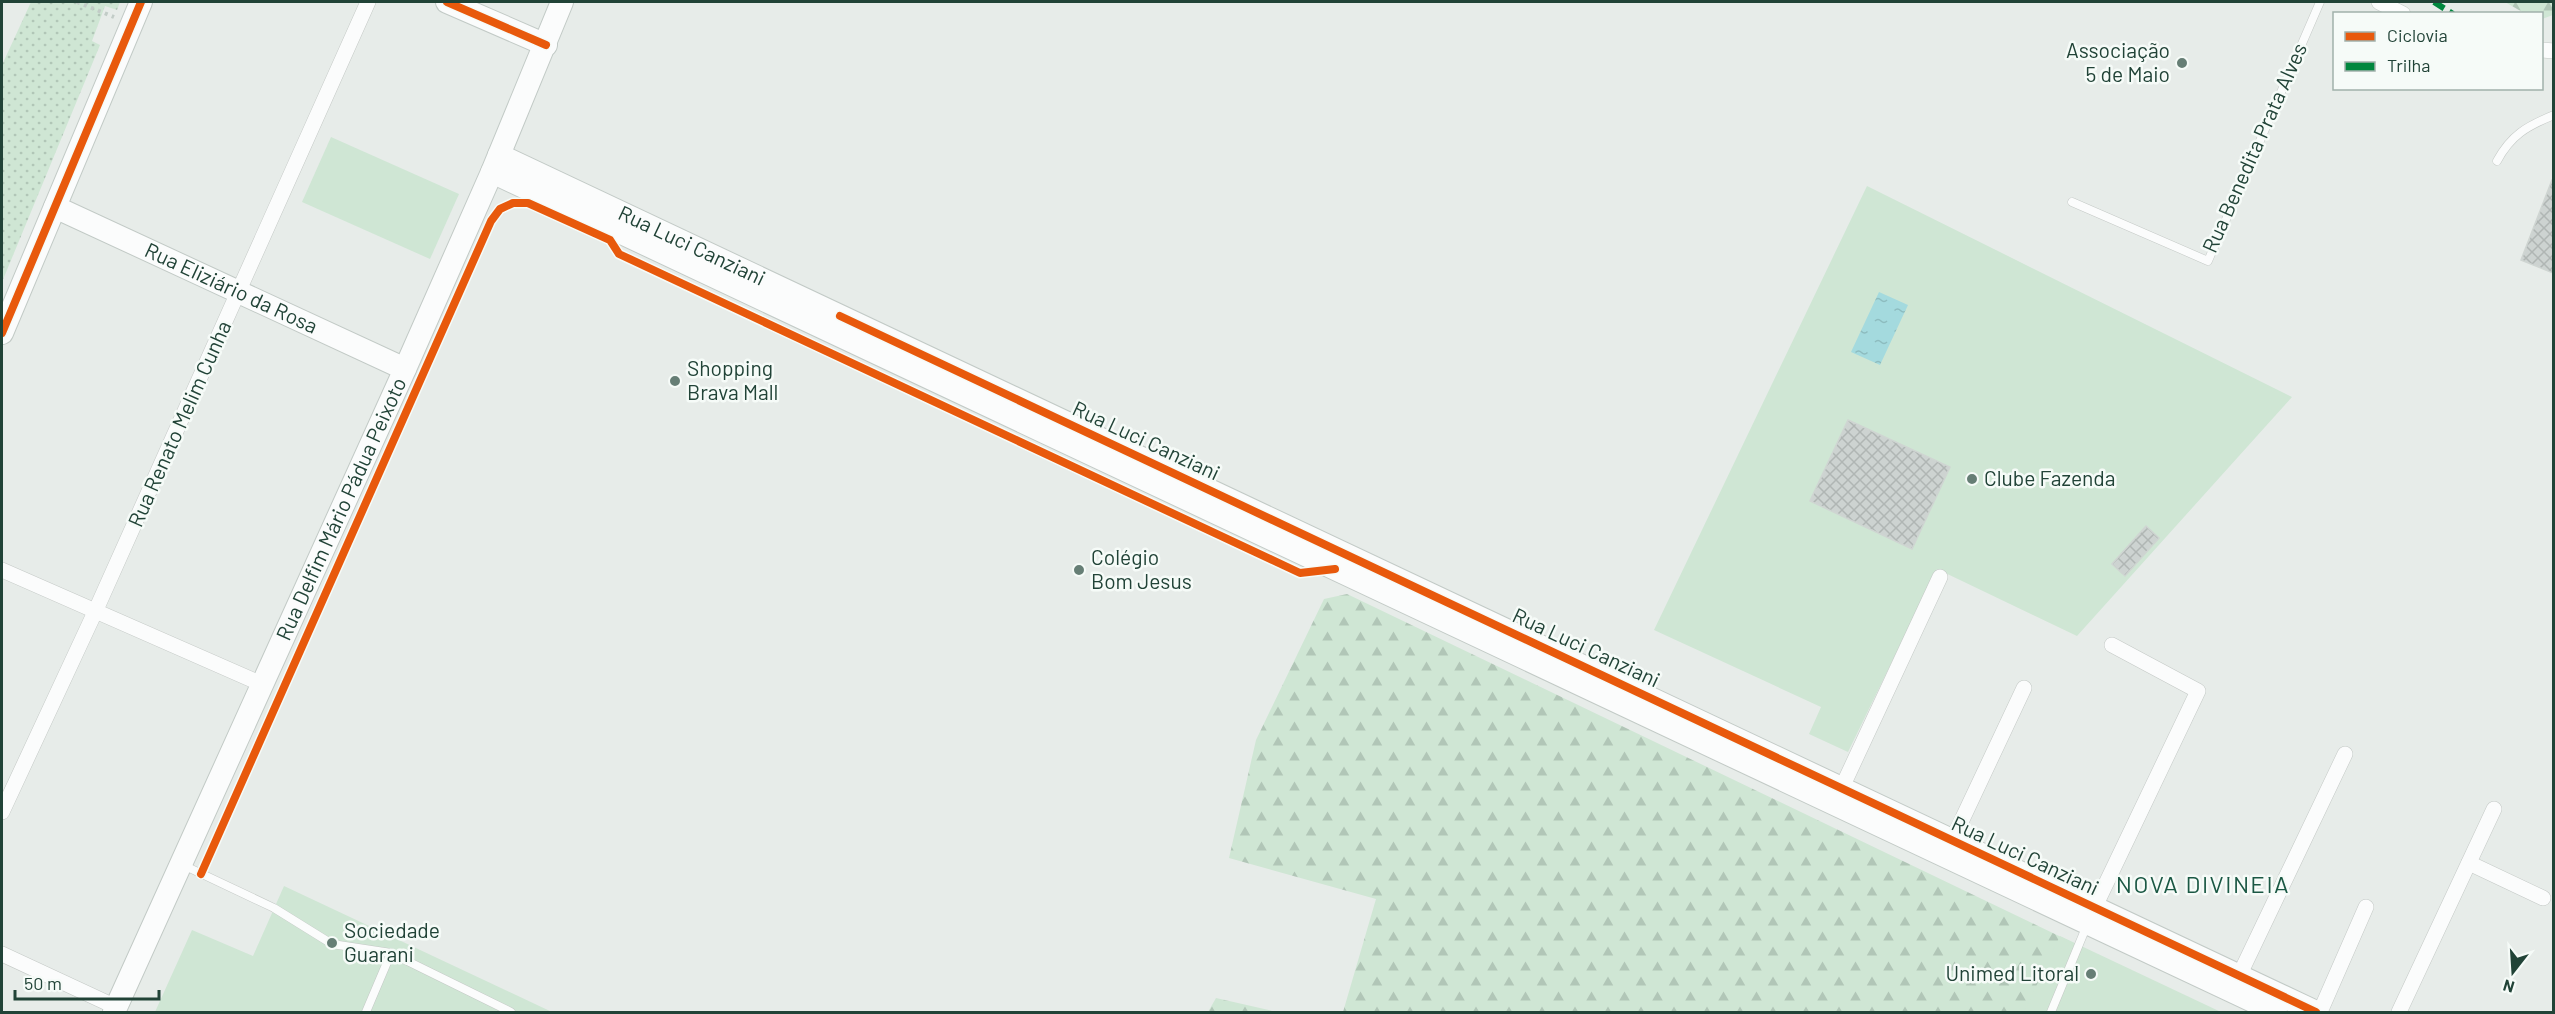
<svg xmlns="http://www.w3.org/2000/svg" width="2555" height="1014" viewBox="0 0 2555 1014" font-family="Barlow,sans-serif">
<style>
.green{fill:url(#green-dots)}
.forest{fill:url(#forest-firs)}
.pitch{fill:#cfe6d4}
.water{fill:url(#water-ripples)}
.building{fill:url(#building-cross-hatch);stroke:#cfd5d2;stroke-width:1.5}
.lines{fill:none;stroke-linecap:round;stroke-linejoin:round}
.lane-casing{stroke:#c4c9c6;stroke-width:9}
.street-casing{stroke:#c4c9c6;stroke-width:16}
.secondary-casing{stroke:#c2cac6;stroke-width:24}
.path{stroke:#c2ccc7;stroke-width:4;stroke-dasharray:3 4.5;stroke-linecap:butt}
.lane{stroke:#fbfcfc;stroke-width:8}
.street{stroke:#fbfcfc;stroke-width:15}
.secondary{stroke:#fbfcfc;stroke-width:22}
.quiet{stroke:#00873e;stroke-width:6;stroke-dasharray:12 6;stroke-linecap:butt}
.cycleway-casing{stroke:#f6fbf8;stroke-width:11}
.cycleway{stroke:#e8590c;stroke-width:8}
.poi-dot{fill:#667e75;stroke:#f6fbf8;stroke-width:2}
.labels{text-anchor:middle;stroke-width:5;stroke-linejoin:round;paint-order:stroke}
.poi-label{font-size:21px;fill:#214337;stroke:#f6fbf8;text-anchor:start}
.street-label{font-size:21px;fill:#214337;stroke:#f6fbf8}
.quarter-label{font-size:24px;letter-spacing:1.5px;fill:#1b5844;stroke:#f6fbf8}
</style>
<defs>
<pattern id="green-dots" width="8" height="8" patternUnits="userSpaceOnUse" patternTransform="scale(1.5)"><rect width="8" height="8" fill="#cfe6d4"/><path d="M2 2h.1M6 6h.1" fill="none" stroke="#b1c6b7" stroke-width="1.8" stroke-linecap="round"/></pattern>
<pattern id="forest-firs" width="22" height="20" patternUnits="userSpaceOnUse" patternTransform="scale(1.5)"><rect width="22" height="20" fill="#cfe6d4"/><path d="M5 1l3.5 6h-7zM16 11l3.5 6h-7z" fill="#b1c6b7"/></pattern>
<pattern id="water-ripples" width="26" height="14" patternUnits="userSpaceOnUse" patternTransform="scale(1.5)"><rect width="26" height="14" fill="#a4dade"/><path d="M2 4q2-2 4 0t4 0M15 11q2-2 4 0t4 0" fill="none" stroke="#8dbcbf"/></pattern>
<pattern id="building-cross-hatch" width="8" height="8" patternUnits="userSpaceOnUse" patternTransform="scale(1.5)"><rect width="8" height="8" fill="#cdd3d1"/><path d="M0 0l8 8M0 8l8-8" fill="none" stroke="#b0b6b4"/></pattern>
</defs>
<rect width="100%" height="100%" fill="#e7ece9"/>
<polygon class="green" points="31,2 120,2 117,10 105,6 92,41 100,45 2,282 2,65"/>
<g class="forest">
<polygon points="2505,2 2553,2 2553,15 2542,19 2542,14 2524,13"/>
<polygon points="1347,594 2217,1012 1343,1012 1376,899 1229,858 1256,740 1324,599"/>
<polygon points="1216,998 1277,1012 1208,1012"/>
</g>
<g class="pitch">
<polygon points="331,137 459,194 430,259 302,202"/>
<polygon points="1867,186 2292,397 2077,636 1937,569 1848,752 1809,734 1821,707 1654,630"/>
<polygon points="284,886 552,1012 155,1012 192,930 253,956"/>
<polygon points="2060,936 2221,1012 2024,1012"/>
</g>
<polygon class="water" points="1879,292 1908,305 1880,365 1851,352"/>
<g class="building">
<polygon points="2552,180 2553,180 2553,273 2521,260"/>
<polygon points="1848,420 1950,467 1912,549 1810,501"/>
<polygon points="2146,526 2159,538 2125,576 2112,564"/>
</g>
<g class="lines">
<g class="lane-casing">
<g id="lane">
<path d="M2497 161C2511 135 2527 126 2554 115"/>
<polyline points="2072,202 2208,261 2320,2"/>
<polyline points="183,865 274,908 332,944 391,953 511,1012"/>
<polyline points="366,1012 391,953"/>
<polyline points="2051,1012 2087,925"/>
</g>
</g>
<g class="street-casing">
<g id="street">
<polyline points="2379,2 2403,14"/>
<polyline points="2542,50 2554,51"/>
<polyline points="2,570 264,685"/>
<polyline points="1838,796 1940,577"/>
<polyline points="2,812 95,612 368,2"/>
<polyline points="1952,841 2024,688"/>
<polyline points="2469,863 2543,898"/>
<polyline points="2091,915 2198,691 2112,645"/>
<polyline points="2,954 116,1007"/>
<polyline points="2239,976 2345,754"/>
<polyline points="2320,1012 2366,907"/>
<polyline points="2399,1012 2494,809"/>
</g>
</g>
<g class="secondary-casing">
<g id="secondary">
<polyline points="447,2 546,45"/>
<path id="s1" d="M499 155 2316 1012"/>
<polyline points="492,172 2276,1012"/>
<path id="s2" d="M55 207 405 369"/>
<polyline points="2,333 141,2"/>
<path id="s3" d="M114 1012 405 369 492 172 562 2"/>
</g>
</g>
<polyline class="path" points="77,2 114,17"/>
<use href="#lane" class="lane"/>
<use href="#street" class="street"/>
<use href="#secondary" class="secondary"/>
<polyline class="quiet" points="2434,2 2453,14"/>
<g class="cycleway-casing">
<g id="cycleway">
<polyline points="447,2 546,45"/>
<polyline points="840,316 2316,1012"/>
<polyline points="2,333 141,2"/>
<polyline points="201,874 491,221 500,209 513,203 528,203 610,240 619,254 1300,573 1335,569"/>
</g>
</g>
<use href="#cycleway" class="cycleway"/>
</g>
<g class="poi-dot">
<circle cx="2182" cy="63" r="6"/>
<circle cx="675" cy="381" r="6"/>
<circle cx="1972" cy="479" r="6"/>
<circle cx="1079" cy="570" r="6"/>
<circle cx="332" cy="943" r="6"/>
<circle cx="2091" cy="974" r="6"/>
</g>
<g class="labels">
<g class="poi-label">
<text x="2170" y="58" text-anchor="end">Associação<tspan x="2170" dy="24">5 de Maio</tspan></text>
<text x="687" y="376">Shopping<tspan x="687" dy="24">Brava Mall</tspan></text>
<text x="1984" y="486">Clube Fazenda</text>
<text x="1091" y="565">Colégio<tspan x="1091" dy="24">Bom Jesus</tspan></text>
<text x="344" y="938">Sociedade<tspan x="344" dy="24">Guarani</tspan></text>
<text x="2079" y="981" text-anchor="end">Unimed Litoral</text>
</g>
<g class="street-label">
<text transform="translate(2255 148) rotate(-66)" y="7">Rua Benedita Prata Alves</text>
<text dy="7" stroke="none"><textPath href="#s1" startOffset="213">Rua Luci Canziani</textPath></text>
<text dy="7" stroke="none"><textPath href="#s2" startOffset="194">Rua Eliziário da Rosa</textPath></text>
<text transform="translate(180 424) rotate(-66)" y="7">Rua Renato Melim Cunha</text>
<text transform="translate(1146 441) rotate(25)" y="7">Rua Luci Canziani</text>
<text dy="7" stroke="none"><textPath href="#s3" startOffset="552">Rua Delfim Mário Pádua Peixoto</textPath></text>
<text transform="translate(1586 648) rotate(25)" y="7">Rua Luci Canziani</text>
<text transform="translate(2025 856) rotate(25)" y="7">Rua Luci Canziani</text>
</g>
<g class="quarter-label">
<text x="2203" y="893">NOVA DIVINEIA</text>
</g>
</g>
<rect width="2555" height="1014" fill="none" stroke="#214337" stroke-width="6"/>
<rect x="2333" y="12" width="210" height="78" fill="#f6fbf8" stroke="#a1b1ab" stroke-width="1.5"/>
<rect x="2345" y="32" width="30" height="9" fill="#e8590c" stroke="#a1b1ab" stroke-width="1.5"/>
<text x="2387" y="42" font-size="18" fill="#214337">Ciclovia</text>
<rect x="2345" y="62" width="30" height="9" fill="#00873e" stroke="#a1b1ab" stroke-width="1.5"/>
<text x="2387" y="72" font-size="18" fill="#214337">Trilha</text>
<g transform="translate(2513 972) rotate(197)" stroke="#f6fbf8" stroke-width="4.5" paint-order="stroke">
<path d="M0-4.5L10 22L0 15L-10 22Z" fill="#214337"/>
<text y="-9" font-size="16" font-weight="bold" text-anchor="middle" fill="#214337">N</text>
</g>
<path d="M15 990v9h144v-9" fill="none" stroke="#214337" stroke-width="3"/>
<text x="24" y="990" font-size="18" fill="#214337" stroke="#f6fbf8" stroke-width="4.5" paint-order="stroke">50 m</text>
</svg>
